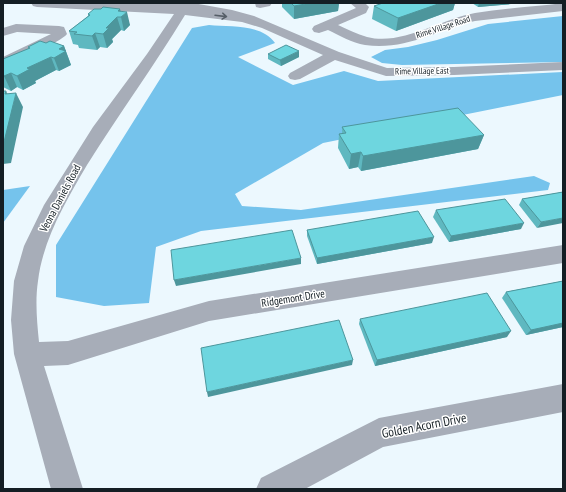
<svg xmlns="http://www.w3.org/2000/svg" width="566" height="492" viewBox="0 0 566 492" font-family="'PT Sans Narrow',sans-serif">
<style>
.forest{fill:#75c3ec}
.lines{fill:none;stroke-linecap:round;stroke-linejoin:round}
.minor{fill:#a7adb8;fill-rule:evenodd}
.wall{fill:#5fb8c0}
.shaded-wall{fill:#4d969c}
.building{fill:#6ed6df;stroke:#4d969c}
.oneway{stroke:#565e67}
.labels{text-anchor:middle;stroke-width:3;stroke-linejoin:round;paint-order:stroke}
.far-street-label{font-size:9px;fill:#141e24;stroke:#fff}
.street-label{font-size:11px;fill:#141e24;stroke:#fff}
.near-street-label{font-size:13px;fill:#141e24;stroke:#fff}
</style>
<rect width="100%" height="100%" fill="#ecf8fe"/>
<g class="forest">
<polygon points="563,16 563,62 402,65 382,63 371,57 385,50 408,47 437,40 488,24"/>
<path d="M209 25C230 27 262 24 275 43L238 57 293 85 344 71 378 81 563 72V95L323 143 235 194 242 206 301 210 534 176 550 183 548 190 201 231 156 247 149 303 104 306 56 297V245L192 28Z"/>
<polygon points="30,186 3,223 3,190"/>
</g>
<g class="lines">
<g class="minor">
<path d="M31 3H193L232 10 254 16 339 52 387 68 454 67 563 62V70L454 75 386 76 335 60 300 79 295 80 290 79 288 76 290 73 323 55 262 28 242 22 185 15C154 66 119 114 87 165 66 201 43 239 38 281 35 301 37 322 39 342L68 341 209 301 563 245V263L209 321 68 365 44 366 83 489H51L14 354 11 320 14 281 24 246 44 205 93 127 147 54 174 14 37 7 33 6Z"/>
<polygon points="255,3 272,3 270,6 260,8 256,7"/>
<path d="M350 3H365L369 7 366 13 338 25C347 29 357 34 367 37 402 46 441 19 475 13 504 8 534 7 563 3V11L475 21C437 30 405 51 365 45 352 43 339 35 328 30L319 33 314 32 312 29 314 26 356 8Z"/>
<path d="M16 24 59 26 64 27 67 34C61 42 13 64 3 66V57L51 34 17 32 3 36V28Z"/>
<polygon points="563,384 563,412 383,447 305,489 256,489 261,478 379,418"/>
</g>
</g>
<g class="wall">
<polygon points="282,3 339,3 338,11 294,19 282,7"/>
<polygon points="383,3 455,3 453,10 396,31 372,19 374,6"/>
<polygon points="472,3 523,3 478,7"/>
<polygon points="121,11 130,25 124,31 121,30 112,39 113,42 107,48 100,47 97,50 79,48 78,45 73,44 69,31 88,16 88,14"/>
<polygon points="46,43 64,46 71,65 59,71 56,70 35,81 36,83 23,90 17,87 11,91 3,87 3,59 28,49 28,47"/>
<polygon points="268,54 299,57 281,66 268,59"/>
<polygon points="342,127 484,135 478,149 361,171 358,167 349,169 338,148 339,134 342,133"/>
<polygon points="563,192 537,228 519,205 522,199"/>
<polygon points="436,210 521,229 449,242 433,217"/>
<polygon points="307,230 432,243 317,264 307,236"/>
<polygon points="563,281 563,327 526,335 502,298 506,292"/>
<polygon points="360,319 507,337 375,366 359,324"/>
</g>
<g class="shaded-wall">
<polygon points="311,3 339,3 338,11 294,19 294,6"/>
<polygon points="441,3 455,3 453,10 396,31 398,18"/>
<polygon points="479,3 523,3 478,7"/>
<polygon points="120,9 122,16 127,12 130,25 124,31 121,17 118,11"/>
<polygon points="117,17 121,30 112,39 113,42 107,48 103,34 106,28"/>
<polygon points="95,33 100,47 97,50 92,36"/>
<polygon points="64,46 71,65 59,71 54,58 59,49"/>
<polygon points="299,51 299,57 281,66 280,60"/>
<polygon points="51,57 56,70 35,81 36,83 23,90 17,76 27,68"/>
<polygon points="11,73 17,87 11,91 4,76"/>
<polygon points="6,91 13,105 16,93 23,107 11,163 3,164 5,94"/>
<polygon points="484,135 478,149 361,171 363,156"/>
<polygon points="361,152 358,167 349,169 351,154"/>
<polygon points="563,218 563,223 537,228 541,222"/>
<polygon points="524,223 521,229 449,242 451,236"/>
<polygon points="434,237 432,243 317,264 317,258"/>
<polygon points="301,258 301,264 176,286 174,280"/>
<polygon points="563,323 563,327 526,335 531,330"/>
<polygon points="511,331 507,337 375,366 377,360"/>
<polygon points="353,360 352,365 208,397 207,392"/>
</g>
<g class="building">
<polygon points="291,3 311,3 294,6"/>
<polygon points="383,3 441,3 398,18 374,6"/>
<polygon points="103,7 120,9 118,11 127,12 121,17 117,17 106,28 109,28 103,34 95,33 92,36 74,34 77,32 69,31 90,15 88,14 94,9 101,9"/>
<polygon points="40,41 46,43 50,41 64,46 59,49 66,51 54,58 51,57 27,68 30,69 17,76 11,73 4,76 3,76 3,59 30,48 28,47"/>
<polygon points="286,45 299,51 280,60 268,54"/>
<polygon points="3,91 6,91 5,94 16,93 3,146"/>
<polygon points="458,108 484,135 363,156 361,152 351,154 339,134 346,133 342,127"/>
<polygon points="563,192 563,218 541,222 522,199"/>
<polygon points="505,199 524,223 451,236 436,210"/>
<polygon points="418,211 434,237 317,258 307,230"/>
<polygon points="292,230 301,258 174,280 171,250"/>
<polygon points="563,281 563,323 531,330 506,292"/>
<polygon points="487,293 511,331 377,360 360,319"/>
<polygon points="339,320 353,360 207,392 201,348"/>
</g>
<defs><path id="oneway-shaft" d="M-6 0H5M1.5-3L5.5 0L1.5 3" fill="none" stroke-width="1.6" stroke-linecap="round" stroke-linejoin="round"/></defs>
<use class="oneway" href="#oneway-shaft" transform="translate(221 16) rotate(7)"/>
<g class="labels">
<g class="far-street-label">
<text transform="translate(443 27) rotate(-18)" y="3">Rime Village Road</text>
<text transform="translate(422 71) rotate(-1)" y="3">Rime Village East</text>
</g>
<g class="street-label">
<text transform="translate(60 198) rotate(-62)" y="4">Veona Daniels Road</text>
<text transform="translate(293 298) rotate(-9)" y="4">Ridgemont Drive</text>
</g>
<g class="near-street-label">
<text transform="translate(424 425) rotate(-11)" y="5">Golden Acorn Drive</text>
</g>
</g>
<rect width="566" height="492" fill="none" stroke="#141e24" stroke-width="8"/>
</svg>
